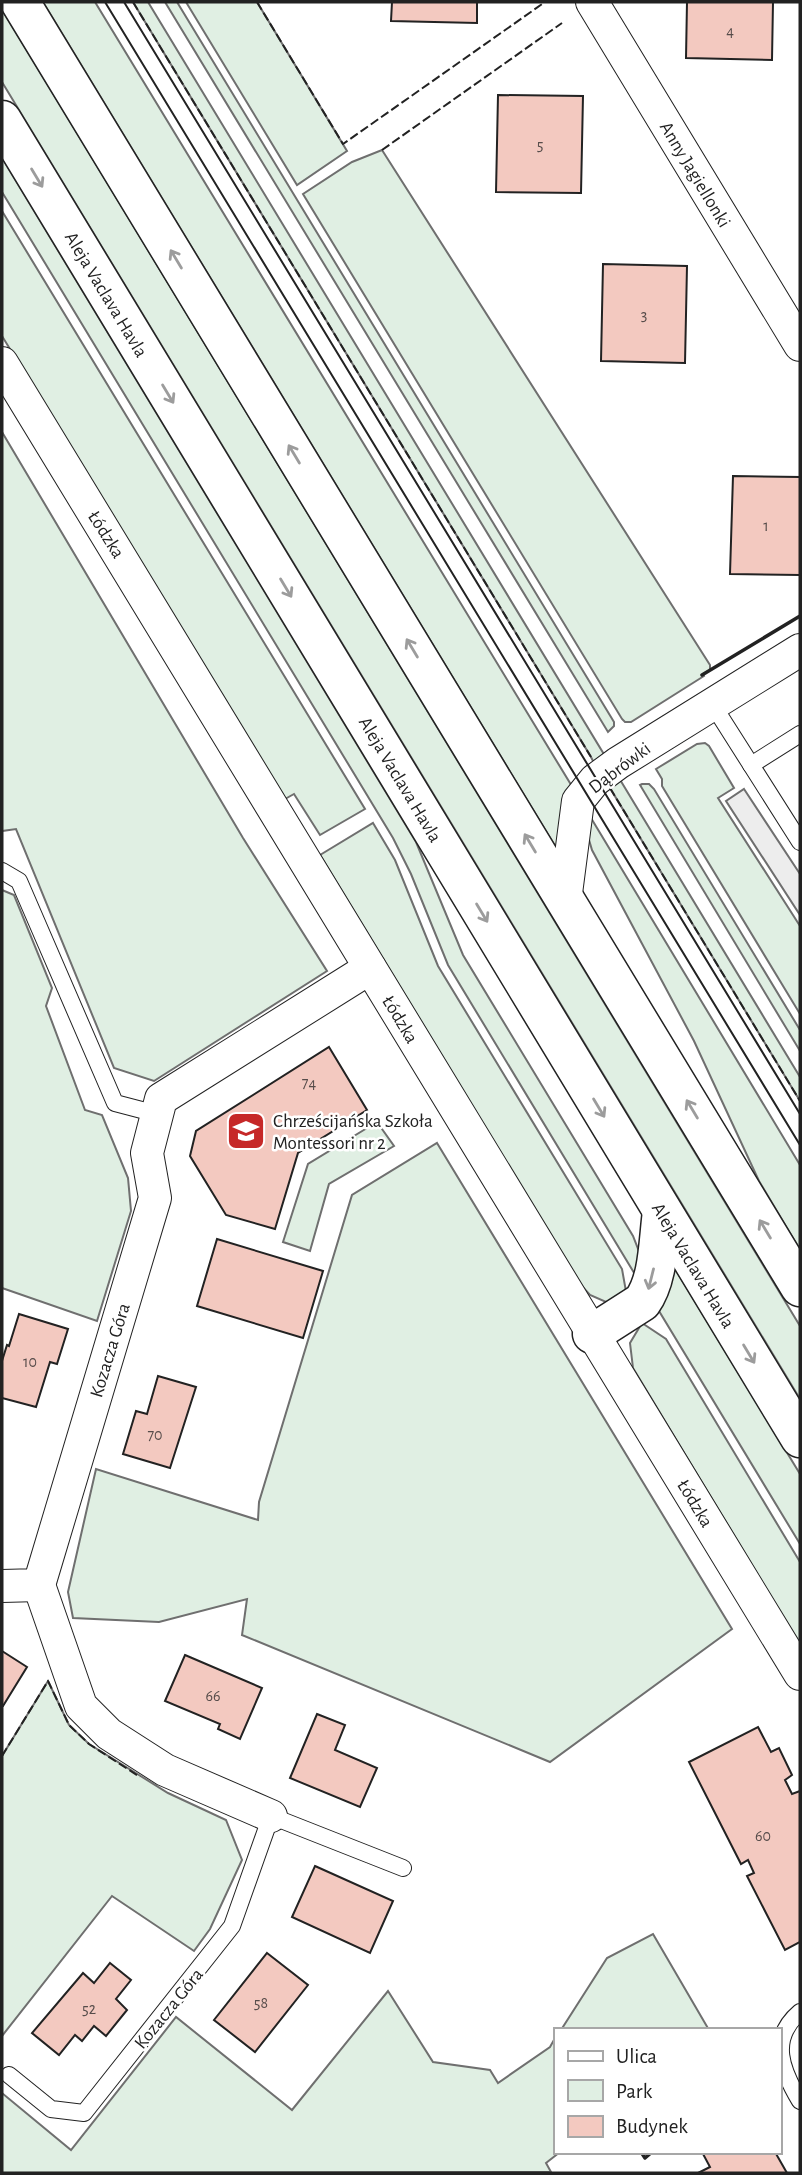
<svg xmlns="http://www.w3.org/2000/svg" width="802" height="2175" viewBox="0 0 802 2175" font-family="'Alegreya Sans',sans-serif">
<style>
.green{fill:#e0efe3;stroke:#6f6f6f;stroke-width:2}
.parking{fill:#ededed;stroke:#6f6f6f;stroke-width:2}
.building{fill:#f3c9c0;stroke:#222;stroke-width:2}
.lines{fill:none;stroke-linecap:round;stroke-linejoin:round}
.service-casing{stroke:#222;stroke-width:18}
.minor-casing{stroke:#222;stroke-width:34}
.secondary-casing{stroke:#222;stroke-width:41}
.service{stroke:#fff;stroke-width:16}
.minor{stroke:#fff;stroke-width:32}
.secondary{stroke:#fff;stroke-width:38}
.tram{stroke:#222;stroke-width:2}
.fence{stroke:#222;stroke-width:2;stroke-dasharray:9 3.5;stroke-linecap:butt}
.wall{stroke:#222;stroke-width:3.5}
.oneway{stroke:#9c9c9c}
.labels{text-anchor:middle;stroke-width:5;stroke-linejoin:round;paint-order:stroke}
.number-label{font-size:16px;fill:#564c4a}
.street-label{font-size:19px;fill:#222;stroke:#fff}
.poi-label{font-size:19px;fill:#222;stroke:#fff;text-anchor:start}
</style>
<rect width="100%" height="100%" fill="#fff"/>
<g class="green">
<polygon points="43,2 95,2 573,788 560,854"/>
<polygon points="133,2 148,2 605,756 594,763 591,757"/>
<polygon points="165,2 177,2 614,722 614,726 608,732"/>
<polygon points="186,2 257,2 347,151 297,185"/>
<polygon points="2,9 800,1326 800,1399 2,82"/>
<polygon points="382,150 710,665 710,670 703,674 704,676 631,722 625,722 622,719 303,194 352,162"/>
<polygon points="2,158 416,842 463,955 633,1236 640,1254 639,1281 448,965 411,874 393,838 2,192"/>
<polygon points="2,211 365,809 320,835 294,794 285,799 2,336"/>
<polygon points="2,432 243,838 327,971 154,1081 114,1068 16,829 2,831"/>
<polygon points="705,743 709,746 734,788 718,798 800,926 800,1014 662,786 662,779 656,769 697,744"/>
<polygon points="619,778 800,1077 800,1101 610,788"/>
<polygon points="642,784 649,784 654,789 800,1030 800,1051 640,785"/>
<polygon points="588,813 800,1165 800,1250 759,1181 694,1041 592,850 587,833"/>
<polygon points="373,823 395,860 438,966 622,1269 627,1297 606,1302 590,1295 580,1284 320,855"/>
<polygon points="2,890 14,895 52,988 46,1006 85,1110 102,1115 128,1178 131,1211 97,1321 2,1288"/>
<polygon points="377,1122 394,1146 329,1184 310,1251 283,1242 308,1164"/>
<polygon points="437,1143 732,1629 550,1762 242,1635 247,1599 159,1622 73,1618 68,1592 96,1469 258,1520 259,1502 352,1195"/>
<polygon points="668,1257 800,1474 800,1544 656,1306"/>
<polygon points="642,1323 666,1339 800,1562 800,1645 633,1368 630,1343"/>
<polygon points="48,1681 69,1725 89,1744 168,1793 226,1820 242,1860 210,1929 194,1951 112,1896 2,2036 2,1756"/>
<polygon points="653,1934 709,2030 561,2030 607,1958"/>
<polygon points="388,1991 433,2062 490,2070 498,2083 550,2047 555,2038 555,2152 560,2152 546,2163 551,2172 2,2173 2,2093 71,2150 176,2017 292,2110"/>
</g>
<polygon class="parking" points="744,789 800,874 800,915 726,801"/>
<g class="building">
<polygon points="392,2 477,2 477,23 391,21"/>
<polygon points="687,2 773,2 772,60 686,58"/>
<polygon points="498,95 583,96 581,193 496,192"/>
<polygon points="603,264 687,266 685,363 601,361"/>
<polygon points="733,476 800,477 800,575 730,574"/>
<polygon points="329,1047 367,1110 298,1153 275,1229 226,1215 190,1156 196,1131"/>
<polygon points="217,1239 323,1271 303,1338 197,1306"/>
<polygon points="19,1314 68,1329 57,1364 50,1362 36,1407 2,1398 2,1361 7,1345 9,1346"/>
<polygon points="158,1376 196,1387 170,1468 123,1454 136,1411 147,1414"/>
<polygon points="2,1651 27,1667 3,1706 2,1706"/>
<polygon points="185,1655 262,1688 240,1739 218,1729 220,1724 165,1701"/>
<polygon points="317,1714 345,1725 335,1750 377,1768 360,1807 290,1778"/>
<polygon points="758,1727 771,1752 779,1748 792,1775 785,1780 792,1794 800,1791 800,1942 785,1950 747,1876 754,1873 748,1860 741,1864 689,1762"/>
<polygon points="315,1866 393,1901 370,1953 292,1917"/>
<polygon points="267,1953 308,1985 255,2052 214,2020"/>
<polygon points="110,1963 131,1980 116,1999 127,2010 106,2036 94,2026 82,2041 75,2035 59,2055 32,2033 83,1973 94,1983"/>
<polygon points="702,2152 775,2152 787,2173 698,2173 710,2167"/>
</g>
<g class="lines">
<g class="service-casing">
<g id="service">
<polyline points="713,705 800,842"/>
<polyline points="751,765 800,734"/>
<polyline points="2,871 19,881 115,1103 157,1114"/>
<path d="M800 2012C768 2039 782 2071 800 2101"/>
<polyline points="9,2075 51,2109 84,2113 232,1926 271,1816 403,1868"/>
</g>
</g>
<g class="minor-casing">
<g id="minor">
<polyline points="592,2 800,345"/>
<polyline points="2,363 800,1674"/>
<polyline points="565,901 578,801 595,780 618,763 800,650"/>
<polyline points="39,1585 81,1706 109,1734 165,1770 271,1816"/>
<polyline points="2,1586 39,1585 155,1198 147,1153 161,1099 370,968"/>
</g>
</g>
<g class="secondary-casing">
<g id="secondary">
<polyline points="20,2 800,1287"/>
<polyline points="2,120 800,1438"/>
<path d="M592 1334 642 1302C659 1279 658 1240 662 1212"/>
</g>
</g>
<use href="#service" class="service"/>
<use href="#minor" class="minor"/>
<use href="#secondary" class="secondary"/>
<g class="tram">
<polyline points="105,2 800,1145"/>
<polyline points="124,2 800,1114"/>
</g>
<g class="fence">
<polyline points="133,2 591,757"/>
<polyline points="257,2 343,144 545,2"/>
<polyline points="382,150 562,23"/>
<polyline points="610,788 800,1101"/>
<polyline points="2,1756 48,1681 69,1725 89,1744 140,1777"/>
<polyline points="550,2173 551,2173"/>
</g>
<g class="wall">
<polyline points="702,675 800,616"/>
<polyline points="641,2152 645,2158 652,2152"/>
</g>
</g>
<defs><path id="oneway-shaft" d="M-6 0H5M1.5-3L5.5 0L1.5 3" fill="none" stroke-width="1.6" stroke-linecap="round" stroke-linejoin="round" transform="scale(1.75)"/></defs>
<g class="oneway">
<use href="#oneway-shaft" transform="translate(37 178) rotate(59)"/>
<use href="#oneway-shaft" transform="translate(176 259) rotate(-121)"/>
<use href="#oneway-shaft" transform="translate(168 394) rotate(59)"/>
<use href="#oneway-shaft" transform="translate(294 454) rotate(-121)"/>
<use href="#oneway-shaft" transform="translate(286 588) rotate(59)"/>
<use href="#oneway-shaft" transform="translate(412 648) rotate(-121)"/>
<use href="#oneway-shaft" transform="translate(530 843) rotate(-121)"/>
<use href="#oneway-shaft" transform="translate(482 913) rotate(59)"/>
<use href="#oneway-shaft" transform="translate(599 1108) rotate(59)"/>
<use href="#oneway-shaft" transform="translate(692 1109) rotate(-121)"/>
<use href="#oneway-shaft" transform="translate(765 1229) rotate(-121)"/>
<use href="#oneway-shaft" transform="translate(651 1279) rotate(104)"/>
<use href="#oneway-shaft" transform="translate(749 1354) rotate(59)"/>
</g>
<defs>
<g id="school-square" transform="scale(2.0125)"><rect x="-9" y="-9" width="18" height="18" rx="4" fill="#c62828" stroke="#fff"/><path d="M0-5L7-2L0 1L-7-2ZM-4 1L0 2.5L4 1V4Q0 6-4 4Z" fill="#fff"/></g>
</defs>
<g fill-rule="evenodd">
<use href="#school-square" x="246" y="1131"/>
</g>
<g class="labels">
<g class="number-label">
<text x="730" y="36">4</text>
<text x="540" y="150">5</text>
<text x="644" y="320">3</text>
<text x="766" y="531">1</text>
<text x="309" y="1088">74</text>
<text x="30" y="1367">10</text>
<text x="155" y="1440">70</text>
<text x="213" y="1701">66</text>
<text x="763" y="1841">60</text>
<text x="261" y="2008">58</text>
<text x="89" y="2014">52</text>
</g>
<g class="street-label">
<text transform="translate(696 174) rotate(59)" y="7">Anny Jagiellonki</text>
<text transform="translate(107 294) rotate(59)" y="7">Aleja Vaclava Havla</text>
<text transform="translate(107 534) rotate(58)" y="7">Łódzka</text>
<text transform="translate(619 767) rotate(-37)" y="7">Dąbrówki</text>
<text transform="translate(401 779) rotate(59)" y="7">Aleja Vaclava Havla</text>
<text transform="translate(401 1019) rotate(59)" y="7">Łódzka</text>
<text transform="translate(694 1265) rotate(59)" y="7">Aleja Vaclava Havla</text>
<text transform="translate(109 1350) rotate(-73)" y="7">Kozacza Góra</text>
<text transform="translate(696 1503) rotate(59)" y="7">Łódzka</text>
<text transform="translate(168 2008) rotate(-51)" y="7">Kozacza Góra</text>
</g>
<g class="poi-label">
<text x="273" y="1127">Chrześcijańska Szkoła<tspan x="273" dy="22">Montessori nr 2</tspan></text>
</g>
</g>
<rect width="802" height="2175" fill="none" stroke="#222222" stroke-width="7"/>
<rect x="554" y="2028" width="228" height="126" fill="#ffffff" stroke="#a7a7a7" stroke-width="2"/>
<rect x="568" y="2051" width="35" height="10" fill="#ffffff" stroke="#a7a7a7" stroke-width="2"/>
<text x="616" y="2063" font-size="21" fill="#222222">Ulica</text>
<rect x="568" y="2080" width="35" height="21" fill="#e0efe3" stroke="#a7a7a7" stroke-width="2"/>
<text x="616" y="2098" font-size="21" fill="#222222">Park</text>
<rect x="568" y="2116" width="35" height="21" fill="#f3c9c0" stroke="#a7a7a7" stroke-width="2"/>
<text x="616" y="2133" font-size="21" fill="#222222">Budynek</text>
</svg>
